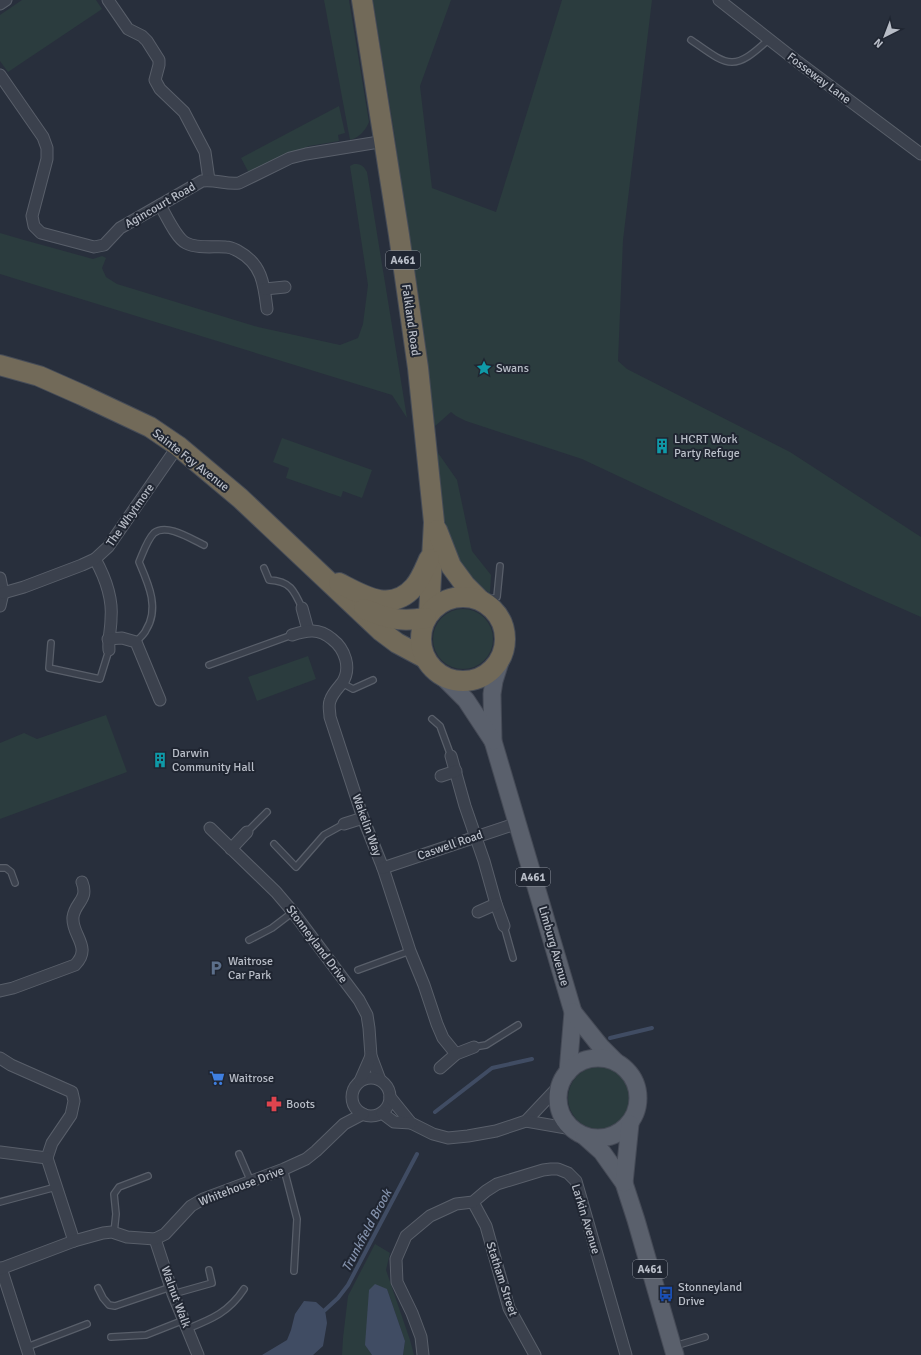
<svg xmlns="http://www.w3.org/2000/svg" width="921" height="1355" viewBox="0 0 921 1355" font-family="Signika,sans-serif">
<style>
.green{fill:#2b3c3e}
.water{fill:#404c63}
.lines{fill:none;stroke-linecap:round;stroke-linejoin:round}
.stream{stroke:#404c63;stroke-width:4}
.lane-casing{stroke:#595f6a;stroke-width:8}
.street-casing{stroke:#595f6a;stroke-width:13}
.primary-casing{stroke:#454a56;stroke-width:19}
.highway-casing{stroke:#464c57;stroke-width:22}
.lane{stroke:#3b414d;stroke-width:5.5}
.street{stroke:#3b414d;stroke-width:11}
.primary{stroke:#5a606c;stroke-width:17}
.highway{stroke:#726a59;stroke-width:20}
.labels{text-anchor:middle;stroke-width:4;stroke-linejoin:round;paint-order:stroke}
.shield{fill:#202632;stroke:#8a909a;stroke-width:1}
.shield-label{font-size:11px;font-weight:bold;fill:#b8bdc7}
.street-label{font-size:12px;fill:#b8bdc7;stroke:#202632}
.poi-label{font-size:12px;fill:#b8bdc7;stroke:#202632;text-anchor:start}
.water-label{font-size:13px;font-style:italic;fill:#8391ab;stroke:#202632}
</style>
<rect width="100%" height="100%" fill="#282f3c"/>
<g class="green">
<polygon points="22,0 96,0 102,9 8,72 0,61 0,15"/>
<path d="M324 0H349L369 122C365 131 360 137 350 140Z"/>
<polygon points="373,0 451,0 420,86 432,188 496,212 562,0 652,0 623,240 618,361 627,369 790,452 921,537 921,617 869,594 582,459 466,421 456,416 451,412 434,427 436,450 457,480 472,551 491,575 490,593 475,583 461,570 446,529 439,497 395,138"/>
<polygon points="339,106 345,133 338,135 339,141 309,146 283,157 249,173 241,158"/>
<path d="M354 164C361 164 363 165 367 172L407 418 392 395 0 274V233L24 240 93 259 102 256 106 258 102 268 106 277 117 284 258 327 340 345 358 338 363 324 368 285 350 166Z"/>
<polygon points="282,438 372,470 362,498 343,491 341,497 286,478 289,468 273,462"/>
<circle cx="463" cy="639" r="30"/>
<polygon points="308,656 316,679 257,701 248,677"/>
<polygon points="106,715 127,772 0,819 0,743 24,733 37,739"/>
<circle cx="599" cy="1098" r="31"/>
<polygon points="375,1244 390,1253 386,1270 410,1340 414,1355 403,1355 405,1341 387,1289 365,1345 372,1355 342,1355 343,1338 348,1296"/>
</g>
<g class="water">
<polygon points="375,1284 387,1289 405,1341 403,1355 372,1355 365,1345 369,1290"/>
<polygon points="304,1301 316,1302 325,1310 327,1323 323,1346 313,1355 262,1355 287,1340 291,1330 295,1314"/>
</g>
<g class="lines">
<g class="stream">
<polyline points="610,1038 652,1028"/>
<polyline points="435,1112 492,1068 532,1059"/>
<polyline points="325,1310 338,1298 348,1285 417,1154"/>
</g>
<g class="lane-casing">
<g id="lane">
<path d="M691 40C728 66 733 73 769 39"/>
<path d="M264 568 269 580C290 581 294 590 302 608"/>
<polyline points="484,601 497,597 500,566"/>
<path d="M136 642C139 638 144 635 146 630 160 608 148 583 139 562 143 553 147 540 154 533 167 523 191 539 204 545"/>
<polyline points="51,643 49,668 100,679 109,650"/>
<polyline points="209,665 292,635"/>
<polyline points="342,683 353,689 373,680"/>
<polyline points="432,719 440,726 451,756"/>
<polyline points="247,832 267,812"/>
<polyline points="274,844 296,867 324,835 344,824"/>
<polyline points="0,868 6,868 11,872 15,883"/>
<polyline points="504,926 513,958"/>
<polyline points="249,940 272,928 293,912"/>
<polyline points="358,970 410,951"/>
<polyline points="474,1047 486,1045 518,1025"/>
<polyline points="239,1154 251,1182"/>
<polyline points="284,1169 297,1219 294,1271"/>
<polyline points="0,1202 56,1187"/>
<polyline points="114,1233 116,1214 114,1194 119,1187 148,1176"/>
<polyline points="98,1288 103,1298 109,1305 115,1306 171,1287"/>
<polyline points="173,1294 212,1283 209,1270"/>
<path d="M187 1329C212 1319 229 1312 244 1289"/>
<polyline points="111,1337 146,1335 184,1320"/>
<polyline points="675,1346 705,1337"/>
<polyline points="27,1347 87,1324"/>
</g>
</g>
<g class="street-casing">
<g id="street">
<polyline points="108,0 128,29 142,36 147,41 159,60 159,65 155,80 160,89 184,112 205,152 209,180"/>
<polyline points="719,0 798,62 921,154"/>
<polyline points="0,4 6,0"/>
<path d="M0 75 43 137 47 148V159L32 216 34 226 41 233 94 247 104 245 120 228 202 181C215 179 227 185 239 183L290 158 306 154 385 141"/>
<path d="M160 205C166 215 176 238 186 243 198 249 214 246 226 247 231 247 234 249 238 251 262 264 264 284 267 309"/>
<polyline points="265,289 285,287"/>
<path d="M95 559C105 577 113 598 111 619 111 629 108 639 109 650"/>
<polyline points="0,578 3,593 0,606"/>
<polyline points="3,593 24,587 82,565 95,559 108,547 178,446"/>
<polyline points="302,608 308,630"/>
<path d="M292 635C307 630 319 628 332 639 345 649 352 668 342 683 337 689 332 694 330 701 328 706 330 712 330 717L363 818 383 868 410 951 424 985 437 1024 443 1038 456 1054"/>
<polyline points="108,639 122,638 136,642 160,700"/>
<polyline points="451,756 465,806 484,861 496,904 504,926"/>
<polyline points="441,776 456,771"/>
<polyline points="344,824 363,818"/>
<polyline points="210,828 276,892 293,912 359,1000 367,1015 369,1028 371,1056 380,1080"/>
<polyline points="231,849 247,832"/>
<polyline points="383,868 518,823"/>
<polyline points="478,912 496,904"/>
<path d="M0 991 13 988 75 965C93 947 71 935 73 917 75 902 89 900 82 882"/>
<polyline points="0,1058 11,1065 72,1092 74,1101 71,1115 52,1143 47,1158 74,1241"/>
<polyline points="440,1068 456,1054 474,1047"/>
<circle cx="371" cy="1097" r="19"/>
<polyline points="360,1081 371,1056"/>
<polyline points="390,1097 411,1123 433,1134 448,1138 468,1136 496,1131 526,1121 559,1086"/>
<polyline points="382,1113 394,1122 411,1123"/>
<polyline points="526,1121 572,1129"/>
<polyline points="0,1152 47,1158"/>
<polyline points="473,1202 486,1226 509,1308 535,1355"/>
<polyline points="155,1239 173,1294 198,1355"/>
<polyline points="1,1268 29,1355"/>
<polyline points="0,1269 74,1241 103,1233 112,1232 127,1237 155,1239 165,1234 191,1206 203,1199 284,1169 306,1159 316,1151 344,1124 363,1114"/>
<polyline points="423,1355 421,1337 412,1313 397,1282 396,1259 406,1236 430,1216 456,1204 473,1202 486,1191 497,1184 543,1170 551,1169 558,1169 568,1173 576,1181 626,1355"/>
</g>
</g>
<g class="primary-casing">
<g id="primary">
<polyline points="501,659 494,681 492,694 493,741 573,1012 568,1072"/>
<polyline points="441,675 466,700 493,741"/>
<polyline points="573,1012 601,1047 616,1062"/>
<circle cx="598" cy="1098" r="40"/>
<polyline points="584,1136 602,1152 624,1183 636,1220 675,1355"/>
<polyline points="624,1183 630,1124"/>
</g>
</g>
<g class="highway-casing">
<g id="highway">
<polyline points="362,0 399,235 418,368 434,522 429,614"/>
<polyline points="0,365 39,376 82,395 150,427 178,446 240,498 381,631 397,643 425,658"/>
<polyline points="437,530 451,566 465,585 480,600"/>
<path d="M339 583C364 596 391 613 414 587 421 579 425 568 429 559"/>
<circle cx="463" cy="639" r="42"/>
<path d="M364 609C389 619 399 622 426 618"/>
</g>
</g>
<use href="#lane" class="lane"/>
<use href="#street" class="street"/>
<use href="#primary" class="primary"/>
<use href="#highway" class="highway"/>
</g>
<defs>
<g id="sight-bare" transform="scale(1.2)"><path d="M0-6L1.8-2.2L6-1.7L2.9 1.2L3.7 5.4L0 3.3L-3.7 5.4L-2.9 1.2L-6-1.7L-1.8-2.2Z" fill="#0f9aa8" stroke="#202632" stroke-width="2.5" paint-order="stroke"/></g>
<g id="building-bare" transform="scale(1.2)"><path d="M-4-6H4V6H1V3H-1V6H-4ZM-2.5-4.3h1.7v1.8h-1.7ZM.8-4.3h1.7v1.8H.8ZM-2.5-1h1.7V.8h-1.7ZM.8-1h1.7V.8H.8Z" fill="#0f9aa8" stroke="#202632" stroke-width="2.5" paint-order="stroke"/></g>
<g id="parking-bare" transform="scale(1.2)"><path d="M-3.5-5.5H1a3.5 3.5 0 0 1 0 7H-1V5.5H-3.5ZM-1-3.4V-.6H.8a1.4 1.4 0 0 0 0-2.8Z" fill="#5c6f8a" stroke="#202632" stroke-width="2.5" paint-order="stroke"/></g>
<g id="supermarket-bare" transform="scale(1.2)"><path d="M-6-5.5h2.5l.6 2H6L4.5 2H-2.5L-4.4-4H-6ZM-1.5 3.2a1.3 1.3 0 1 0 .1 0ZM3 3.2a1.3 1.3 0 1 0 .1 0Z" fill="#3f7fe0" stroke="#202632" stroke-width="2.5" paint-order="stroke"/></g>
<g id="pharmacy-bare" transform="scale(1.2)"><path d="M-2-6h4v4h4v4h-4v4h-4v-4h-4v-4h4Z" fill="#e0444e" stroke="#202632" stroke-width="2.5" paint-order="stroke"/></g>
<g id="bus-bare" transform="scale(1.2)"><path d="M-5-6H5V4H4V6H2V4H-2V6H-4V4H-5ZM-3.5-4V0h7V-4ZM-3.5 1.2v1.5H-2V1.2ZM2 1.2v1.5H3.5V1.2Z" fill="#1a4fb4" stroke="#202632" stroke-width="2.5" paint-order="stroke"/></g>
</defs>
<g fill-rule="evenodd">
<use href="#sight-bare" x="484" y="368"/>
<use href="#building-bare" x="662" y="446"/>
<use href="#building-bare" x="160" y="760"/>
<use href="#parking-bare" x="216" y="968"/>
<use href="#supermarket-bare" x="217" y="1078"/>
<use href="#pharmacy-bare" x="274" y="1104"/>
<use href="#bus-bare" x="666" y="1294"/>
</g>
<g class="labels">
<g class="shield">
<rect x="386" y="251" width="34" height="18" rx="3"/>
<rect x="516" y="868" width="34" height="18" rx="3"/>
<rect x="633" y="1260" width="34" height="18" rx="3"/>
</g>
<g class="shield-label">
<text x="403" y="264">A461</text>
<text x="533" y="881">A461</text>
<text x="650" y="1273">A461</text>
</g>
<g class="street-label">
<text transform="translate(819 78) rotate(37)" y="4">Fosseway Lane</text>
<text transform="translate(160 205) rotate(-30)" y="4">Agincourt Road</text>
<text transform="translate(411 320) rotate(82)" y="4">Falkland Road</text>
<text transform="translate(191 460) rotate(38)" y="4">Sainte Foy Avenue</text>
<text transform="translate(130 515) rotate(-55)" y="4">The Whytmore</text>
<text transform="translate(367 825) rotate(70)" y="4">Wakelin Way</text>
<text transform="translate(450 845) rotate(-19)" y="4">Caswell Road</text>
<text transform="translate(317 944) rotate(53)" y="4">Stonneyland Drive</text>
<text transform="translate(554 946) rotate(74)" y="4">Limburg Avenue</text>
<text transform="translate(241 1186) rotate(-21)" y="4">Whitehouse Drive</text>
<text transform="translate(586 1219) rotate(73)" y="4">Larkin Avenue</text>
<text transform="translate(502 1279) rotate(72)" y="4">Statham Street</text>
<text transform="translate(176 1297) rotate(70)" y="4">Walnut Walk</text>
</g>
<g class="poi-label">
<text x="496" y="372">Swans</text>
<text x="674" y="443">LHCRT Work<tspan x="674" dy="14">Party Refuge</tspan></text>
<text x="172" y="757">Darwin<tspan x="172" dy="14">Community Hall</tspan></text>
<text x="228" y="965">Waitrose<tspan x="228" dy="14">Car Park</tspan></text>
<text x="229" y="1082">Waitrose</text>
<text x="286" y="1108">Boots</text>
<text x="678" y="1291">Stonneyland<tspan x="678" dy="14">Drive</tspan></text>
</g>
<g class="water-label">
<text transform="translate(366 1230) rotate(-62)" y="5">Trunkfield Brook</text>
</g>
</g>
<g transform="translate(885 36) rotate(222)" stroke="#202632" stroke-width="3" paint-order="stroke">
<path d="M0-3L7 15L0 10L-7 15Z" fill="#b8bdc7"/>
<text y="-6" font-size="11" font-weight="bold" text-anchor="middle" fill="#b8bdc7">N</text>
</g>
</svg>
